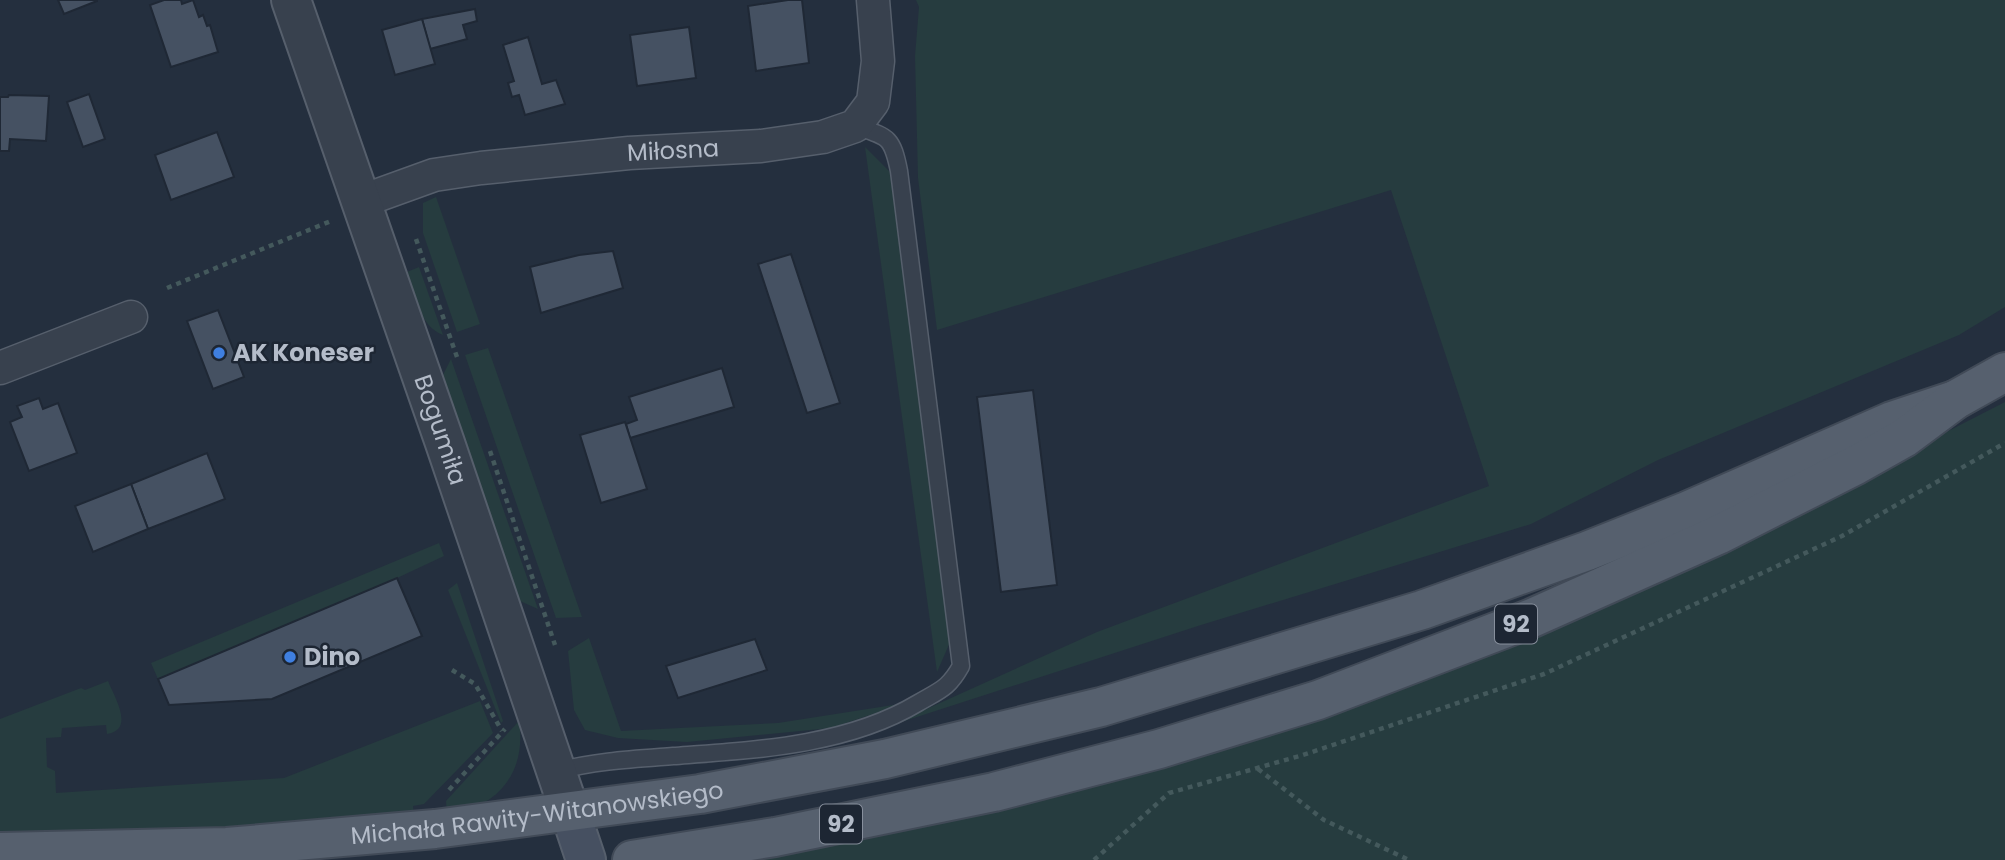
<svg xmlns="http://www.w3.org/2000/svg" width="2005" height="860" viewBox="0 0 2005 860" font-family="Poppins,sans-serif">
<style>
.green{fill:#263c3f}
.building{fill:#455162;stroke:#1f2835;stroke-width:2}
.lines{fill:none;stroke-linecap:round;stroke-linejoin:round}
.service-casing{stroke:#565f6c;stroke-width:19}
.minor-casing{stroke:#565f6c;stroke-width:35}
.tertiary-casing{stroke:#565f6c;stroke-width:42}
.secondary-casing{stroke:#565f6c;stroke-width:42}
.primary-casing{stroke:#414a57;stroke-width:42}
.path{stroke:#44595c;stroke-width:4.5;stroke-dasharray:5 5;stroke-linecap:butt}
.service{stroke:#38414e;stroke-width:16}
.minor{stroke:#38414e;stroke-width:32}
.tertiary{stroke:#38414e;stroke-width:38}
.secondary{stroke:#465061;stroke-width:38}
.primary{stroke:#56606e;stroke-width:38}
.shop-dot{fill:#3f7fe0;stroke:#1d2633;stroke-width:2.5}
.labels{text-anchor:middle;stroke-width:5;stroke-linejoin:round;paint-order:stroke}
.shield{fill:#1d2633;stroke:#878f9c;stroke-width:2}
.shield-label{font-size:23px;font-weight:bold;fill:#b4bcc9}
.street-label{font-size:24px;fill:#b4bcc9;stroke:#1d2633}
.poi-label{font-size:24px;font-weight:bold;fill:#b4bcc9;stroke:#1d2633;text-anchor:start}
</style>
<rect width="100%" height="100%" fill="#242f3e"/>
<g class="green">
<polygon points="916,0 2005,0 2005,307 1959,335 1658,460 1531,524 1201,625 889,726 1097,632 1489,486 1391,190 937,330 918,178 915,56 919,7"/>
<polygon points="865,147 891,173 898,203 951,640 937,672"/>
<polygon points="436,197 480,324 457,332 423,233 423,203"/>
<path d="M419 267 443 335C419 326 415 294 407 272Z"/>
<polygon points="488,348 582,617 556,618 465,355"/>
<polygon points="451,359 538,609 520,601 443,375"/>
<polygon points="2005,402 2005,860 727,860 905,827 1751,532"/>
<polygon points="439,543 444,556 397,578 158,679 151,663"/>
<polygon points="457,583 503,721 501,723 448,590"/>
<polygon points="589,638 621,731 778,723 906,703 831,728 687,742 618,738 585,730 574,710 568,651"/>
<path d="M108 681C115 698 135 730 107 734L106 725 62 728 61 737 46 738 47 767 55 771 56 793 284 778 480 701 493 733 424 804 413 806 414 821 209 834 0 836V719L81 688 85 690Z"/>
<path d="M519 721C527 772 498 808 447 815L446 801Z"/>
</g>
<g class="building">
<polygon points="58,0 97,0 97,1 64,14"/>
<polygon points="164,0 181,0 182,4 193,0 199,17 203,15 207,26 210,25 218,52 171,67 150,5"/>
<polygon points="788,0 802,0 809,63 756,71 748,6"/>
<polygon points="475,9 477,21 463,25 467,39 430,49 422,19"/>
<polygon points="422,19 435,64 395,75 382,30"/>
<polygon points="689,27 696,78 637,86 630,35"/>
<polygon points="528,37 542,84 556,80 565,104 525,115 519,95 512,97 508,83 514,81 503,45"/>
<polygon points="89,94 105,139 83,147 67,102"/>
<polygon points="9,95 49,96 46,141 10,139 9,151 0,151 0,97 8,97"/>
<polygon points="217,132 234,177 171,200 155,155"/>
<polygon points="613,251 623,288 541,313 530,267 579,255"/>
<polygon points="791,254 840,403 807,413 758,264"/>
<polygon points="218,310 244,377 213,389 187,321"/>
<polygon points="722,368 734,407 630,438 626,424 637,420 629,397"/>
<polygon points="1033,390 1057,585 1001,592 977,397"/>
<polygon points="39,398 43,409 58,403 77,453 29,471 10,422 22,417 17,406"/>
<polygon points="625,422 647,489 601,503 580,435"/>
<polygon points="207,453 225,499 148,529 131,484"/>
<polygon points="131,484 148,529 93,552 75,506"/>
<polygon points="397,578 422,636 272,699 169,705 158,679"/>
<polygon points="755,639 767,670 678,698 666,666"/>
</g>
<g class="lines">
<g class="service-casing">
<path id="service" d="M557 771C595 761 634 759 673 756 755 750 846 746 918 703 940 690 948 689 961 666L899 171C892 136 888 137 855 126"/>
</g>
<g class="minor-casing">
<g id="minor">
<path id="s1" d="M362 201 434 175 481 168 629 153 761 146 823 137 855 126 873 102 878 61 873 0"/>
<polyline points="0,368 131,317"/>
</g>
</g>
<g class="tertiary-casing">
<g id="tertiary">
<path id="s2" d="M291 0 445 443 570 812"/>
</g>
</g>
<g class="secondary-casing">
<polyline id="secondary" points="570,812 586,860"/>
</g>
<g class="primary-casing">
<g id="primary">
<path id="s3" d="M0 852 227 847 435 829 700 794 885 759 1101 707 1422 610 1587 551 1687 511 1892 421 1955 400"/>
<polyline points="632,860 775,837 994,792 1159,749 1318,700 1532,618 1718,535 1856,465 1904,438 1955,400 2005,372"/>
</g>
</g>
<g class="path">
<polyline points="416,239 458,360"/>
<polyline points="167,288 331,221"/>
<polyline points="490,451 555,645"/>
<polyline points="452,670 475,684 502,731"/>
<polyline points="1258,769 1324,820 1409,860"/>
<polyline points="449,790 505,729"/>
<polyline points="1094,860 1169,793 1303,755 1544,674 1842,536 2005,443"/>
</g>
<use href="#service" class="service"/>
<use href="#minor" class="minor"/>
<use href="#tertiary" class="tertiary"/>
<use href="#secondary" class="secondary"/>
<use href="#primary" class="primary"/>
</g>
<g class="shop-dot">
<circle cx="219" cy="353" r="7"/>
<circle cx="290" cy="657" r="7"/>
</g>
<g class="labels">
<g class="shield">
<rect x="1495" y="604.5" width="42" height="39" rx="5"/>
<rect x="820" y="804.5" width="42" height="39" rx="5"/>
</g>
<g class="shield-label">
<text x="1516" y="632">92</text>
<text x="841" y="832">92</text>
</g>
<g class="street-label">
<text dy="8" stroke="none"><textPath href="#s1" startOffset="317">Miłosna</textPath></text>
<text dy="8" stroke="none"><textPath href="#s2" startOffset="455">Bogumiła</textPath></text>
<text dy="8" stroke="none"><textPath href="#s3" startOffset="539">Michała Rawity-Witanowskiego</textPath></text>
</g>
<g class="poi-label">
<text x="233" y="361">AK Koneser</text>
<text x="304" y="665">Dino</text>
</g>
</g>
</svg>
